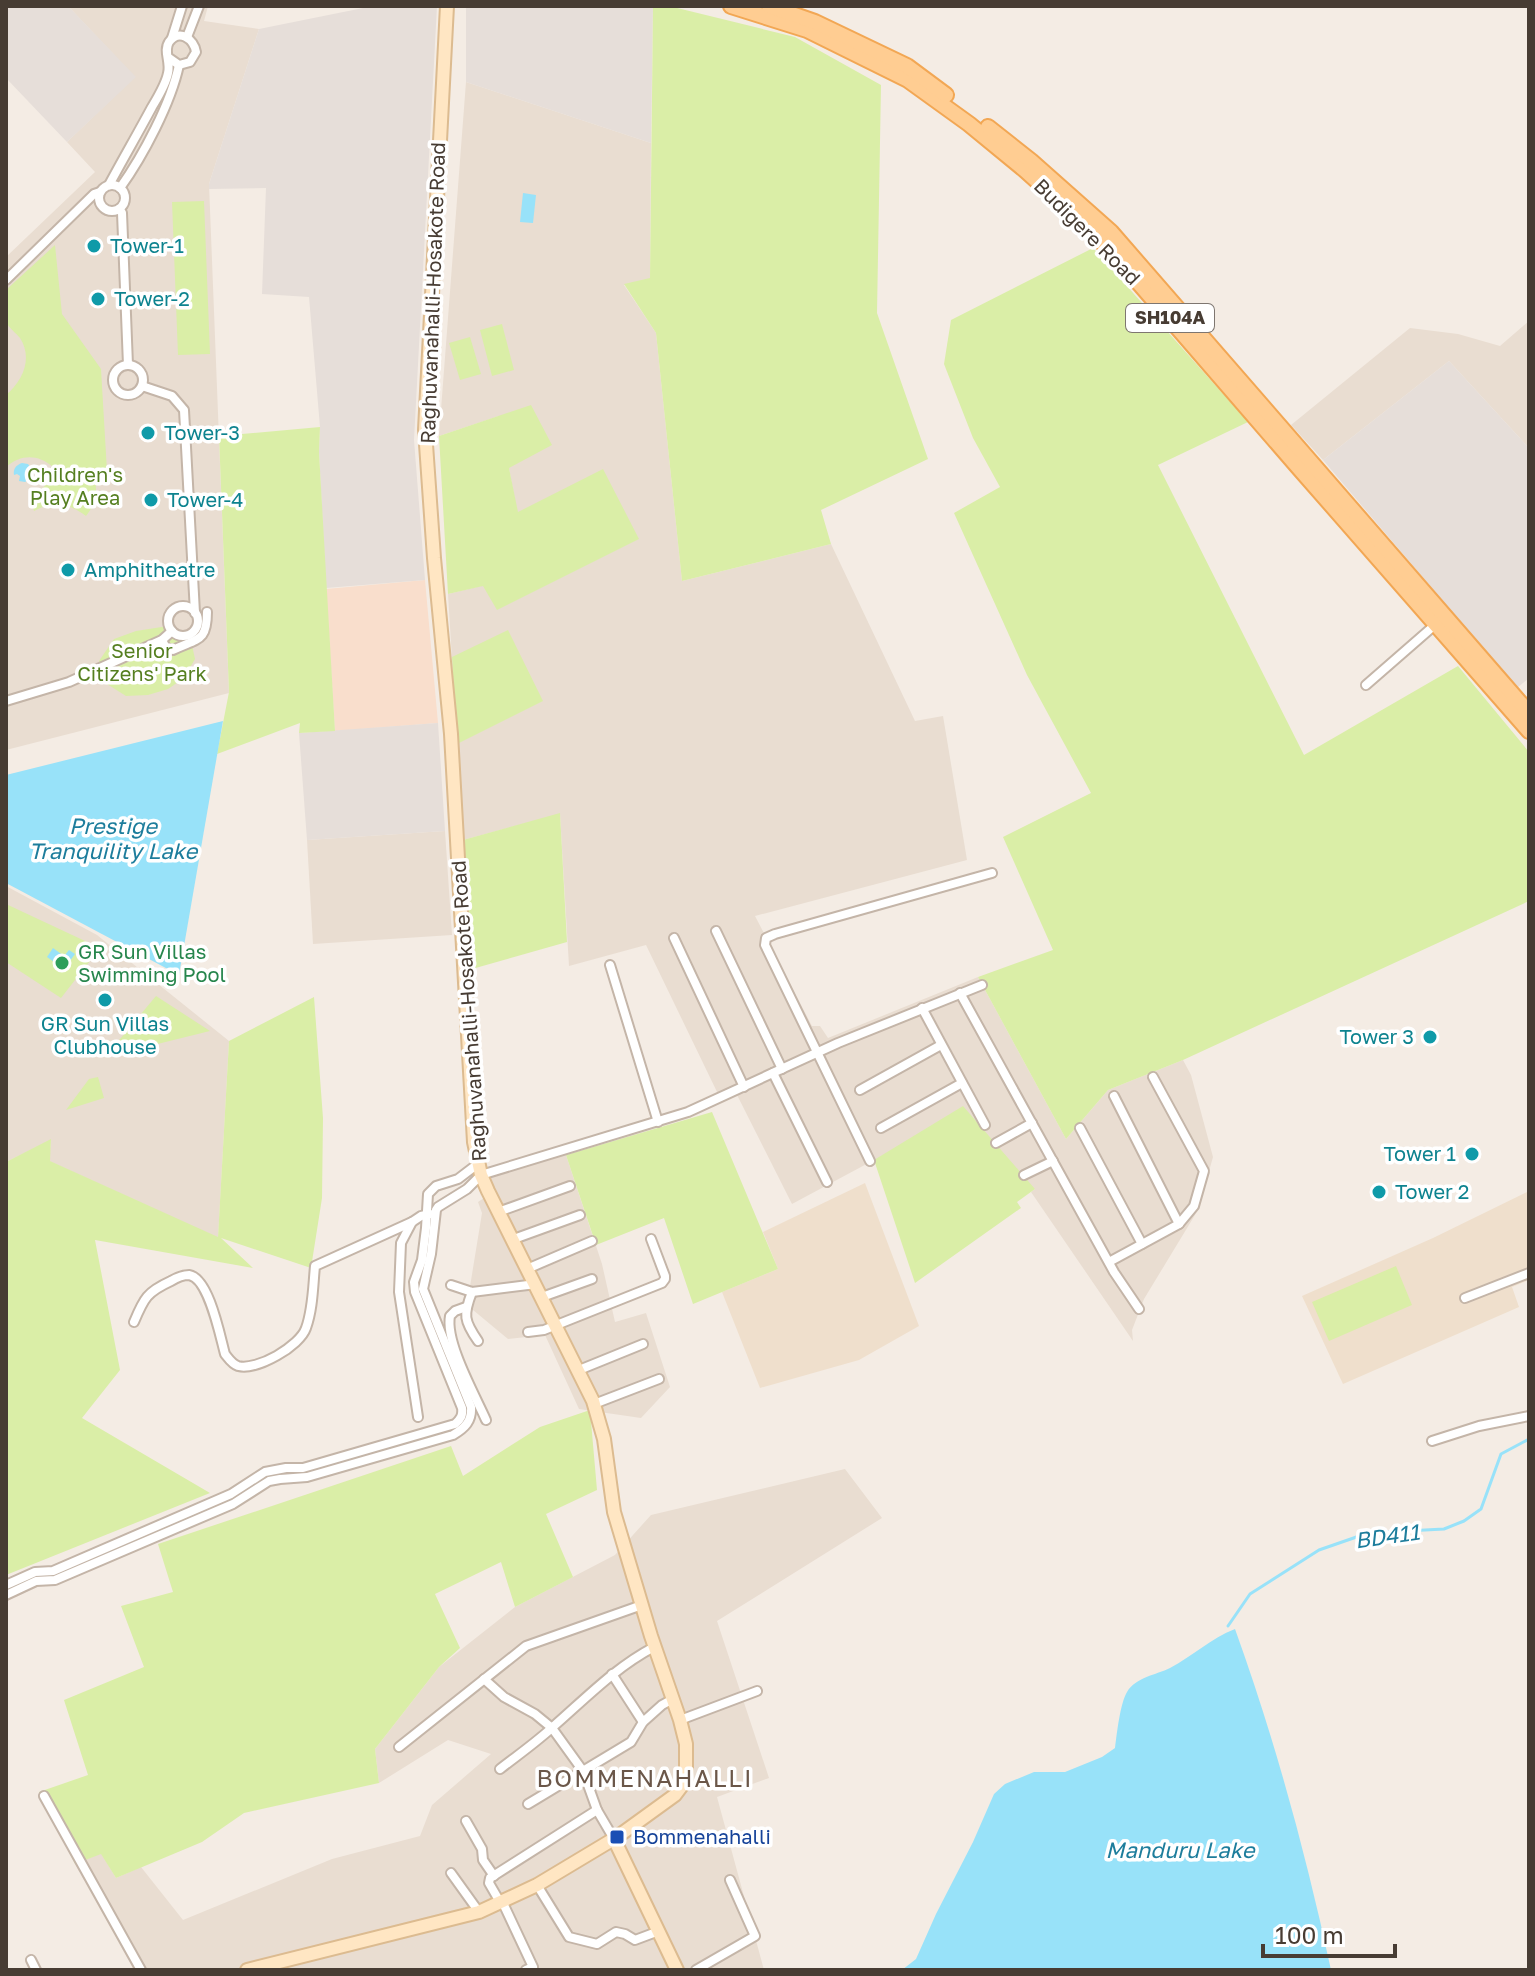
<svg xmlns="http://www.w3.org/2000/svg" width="1535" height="1976" viewBox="0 0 1535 1976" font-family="'Golos Text',sans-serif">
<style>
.residential{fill:#e9ddd1}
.commercial{fill:#f9decc}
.industrial{fill:#e6ded9}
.education{fill:#efdfcc}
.green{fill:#daeea7}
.water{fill:#98e2f9}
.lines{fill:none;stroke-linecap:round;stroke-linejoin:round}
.stream{stroke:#98e2f9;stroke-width:3}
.street-casing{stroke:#c4b5a8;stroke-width:12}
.secondary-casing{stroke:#dcbb90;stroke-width:16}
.primary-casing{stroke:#f2a754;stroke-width:18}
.street{stroke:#fff;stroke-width:8}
.secondary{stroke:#ffe6c3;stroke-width:12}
.primary{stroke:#ffcd92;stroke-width:14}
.culture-dot{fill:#0f9aa8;stroke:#fff;stroke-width:3}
.leisure-dot{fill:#2e9e5b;stroke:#fff;stroke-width:3}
.transit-dot{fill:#1a4fb4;stroke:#fff;stroke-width:3}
.labels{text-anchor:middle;stroke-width:7;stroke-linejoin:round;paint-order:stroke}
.shield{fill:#fff;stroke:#7e7670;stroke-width:2}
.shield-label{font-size:18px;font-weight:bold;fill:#473c33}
.street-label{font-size:20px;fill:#473c33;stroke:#fff}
.culture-label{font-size:20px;fill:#0d838f;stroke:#fff;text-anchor:start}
.park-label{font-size:20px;fill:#557f20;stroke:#fff}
.leisure-label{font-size:20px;fill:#27864d;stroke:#fff;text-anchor:start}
.transit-label{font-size:20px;fill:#164399;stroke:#fff;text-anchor:start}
.water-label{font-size:22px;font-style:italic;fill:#1d7d9c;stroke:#fff}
.quarter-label{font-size:24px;letter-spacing:2px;fill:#6b5749;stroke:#fff}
</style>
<rect width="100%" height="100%" fill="#f4ece4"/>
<g class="residential">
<polygon points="68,6 208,6 204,21 259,29 209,184 229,693 6,750 6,257 95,172 67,142 135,77"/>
<polygon points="466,82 651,143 650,279 624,285 656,333 682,581 831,544 915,721 943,716 967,860 755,916 812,1026 820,1026 828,1038 978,977 1066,1139 1108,1090 1183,1060 1191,1075 1213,1157 1198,1210 1144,1299 1132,1330 1133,1341 1031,1192 1035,1189 874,1160 792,1204 734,1089 719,1096 646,945 569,966 560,814 463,840 448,594 529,574 499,416 439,436"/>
<polygon points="1529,321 1529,448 1449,361 1323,460 1291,425 1410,328 1458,334 1500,346"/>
<polygon points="445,831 452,935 313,944 307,840"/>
<polygon points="6,886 97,935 229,1041 218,1238 49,1161 51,1140 6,1162"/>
<polygon points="566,1155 602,1264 615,1322 646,1313 670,1387 641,1418 579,1409 545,1335 508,1339 467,1305 482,1213 478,1202 493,1192 488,1171"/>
<polygon points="845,1469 882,1518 717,1621 769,1778 717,1797 764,1970 134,1970 75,1864 101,1853 116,1878 141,1867 183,1920 332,1859 420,1836 432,1805 491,1754 448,1740 379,1783 375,1749 439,1667 515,1607 615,1555 651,1515"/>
</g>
<polygon class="commercial" points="425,580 438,723 335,731 326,589"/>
<g class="industrial">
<polygon points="6,6 68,6 136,77 67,142 6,78"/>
<polygon points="373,6 437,6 414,440 425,580 326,588 319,452 320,427 309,297 262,294 266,188 209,189 209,184 259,29"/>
<polygon points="466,6 653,6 651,143 466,82"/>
<polygon points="1449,361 1529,448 1529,678 1517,688 1323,460"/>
<polygon points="438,723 445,831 307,840 299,733"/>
</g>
<g class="education">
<polygon points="865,1183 919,1326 859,1360 760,1388 722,1292 778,1269 763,1232"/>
<polygon points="1529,1191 1529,1280 1512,1287 1519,1307 1343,1384 1302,1296 1433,1238"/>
</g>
<g class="green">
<polygon points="653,6 669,6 795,37 881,85 877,313 928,459 821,510 831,544 682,581 656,333 624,284 650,278"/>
<polygon points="204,201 210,354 178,355 172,202"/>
<path d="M55 245 62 314 101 369 107 471 92 473C99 489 97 502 86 516 68 503 54 500 34 511L30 497C43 489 51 483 53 467 38 454 21 454 6 467V395C23 381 33 358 20 338 16 333 9 328 7 323 3 315 6 299 6 290Z"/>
<polygon points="1093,248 1248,422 1158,465 1304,755 1458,666 1529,752 1529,901 1183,1060 1108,1090 1066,1139 978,977 1053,950 1003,837 1091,793 1027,675 954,513 1000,487 973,438 944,364 951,320"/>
<polygon points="502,324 514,370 492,376 480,330"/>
<polygon points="470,337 481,374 460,380 449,343"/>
<polygon points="531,405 552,445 509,468 518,512 603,469 639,539 497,610 483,586 448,594 439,436"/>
<polygon points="320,427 319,452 335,731 299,733 300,723 217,754 229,692 219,436"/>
<polygon points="168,626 190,636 195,659 184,678 168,689 148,695 126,696 107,684 99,661 114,639 136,631"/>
<polygon points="508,630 543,701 457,744 452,657"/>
<polygon points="560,813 567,942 472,969 463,840"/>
<polygon points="6,904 100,948 61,998 6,962"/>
<polygon points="156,996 210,1031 105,1057"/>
<polygon points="314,997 323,1118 322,1198 311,1268 221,1238 253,1268 95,1240 120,1370 82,1418 210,1493 6,1575 6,1162 51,1139 50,1161 218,1237 229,1041"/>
<polygon points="98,1077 104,1098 66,1110 89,1079"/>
<polygon points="963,1106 1035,1189 1017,1202 1021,1208 915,1283 874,1160"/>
<polygon points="712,1112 778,1269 693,1304 664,1218 596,1245 566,1155"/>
<polygon points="1396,1266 1412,1305 1329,1341 1312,1302"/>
<polygon points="590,1410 597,1490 546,1514 573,1577 515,1607 501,1562 435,1594 460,1648 439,1667 375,1749 379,1783 244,1813 202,1842 116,1878 101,1854 75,1864 39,1792 88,1775 64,1700 144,1667 121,1606 173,1592 158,1544 451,1446 463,1476 540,1427"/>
</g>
<g class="water">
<polygon points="523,193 536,195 533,223 520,222"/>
<path d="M22 463 28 464 33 471V477L25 482 19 481 20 476 17 474 14 475C13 469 16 465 22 463Z"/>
<polygon points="223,721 179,975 6,883 6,775"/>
<polygon points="53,948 64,956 69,950 75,954 64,969 47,957"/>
<path d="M1235 1629C1275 1740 1306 1854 1331 1970H902L916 1959 936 1914 973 1842 994 1794 1005 1784 1034 1772H1065L1102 1757 1115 1748C1117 1733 1120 1704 1127 1692 1136 1677 1156 1675 1170 1668 1193 1656 1211 1638 1235 1629Z"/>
</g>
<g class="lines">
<polyline class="stream" points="1228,1626 1250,1594 1319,1550 1368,1533 1444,1529 1464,1521 1481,1509 1501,1454 1529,1439"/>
<g class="street-casing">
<g id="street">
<polyline points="187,37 199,6"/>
<polyline points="172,38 182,6"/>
<circle cx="112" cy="198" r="13"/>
<path d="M109 185C123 159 138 133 152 107 158 97 166 84 168 73 171 62 163 51 169 42 179 28 194 39 196 52L190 62 179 65 169 58"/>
<path d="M120 188C143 156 171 103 179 65"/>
<polyline points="119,209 122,213 128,365"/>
<polyline points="6,280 94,194 100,192"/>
<circle cx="128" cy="380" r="15"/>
<polyline points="142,386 172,396 184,410 195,613"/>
<circle cx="183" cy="621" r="15"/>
<path d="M162 640 166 648 173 650C198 638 207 642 207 612"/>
<polyline points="1366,685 1436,624"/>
<polyline points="6,701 69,682 162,640 172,631"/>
<polyline points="716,931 782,1069"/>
<polyline points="674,938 744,1087"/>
<polyline points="610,965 658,1122"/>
<polyline points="960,993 1114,1272 1139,1309"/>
<polyline points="922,1008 985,1125"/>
<polyline points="773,1073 827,1182"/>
<polyline points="860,1090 941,1045"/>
<polyline points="1114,1096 1179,1224"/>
<polyline points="881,1128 962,1083"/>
<polyline points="1080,1128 1142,1244"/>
<polyline points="996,1143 1032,1123"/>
<polyline points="870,1161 765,945 766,938 775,934 992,873"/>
<polyline points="1024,1175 1053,1161"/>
<polyline points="498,1212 570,1186"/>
<polyline points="511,1240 580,1215"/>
<polyline points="1109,1262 1179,1224 1194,1206 1204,1171 1153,1077"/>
<polyline points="527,1269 592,1241"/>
<polyline points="451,1285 472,1292 536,1284"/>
<path d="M472 1292C463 1315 464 1321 478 1341"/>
<polyline points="542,1297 592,1279"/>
<polyline points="1465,1298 1529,1273"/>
<path d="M466 1307 455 1311 450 1316C445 1342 475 1395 486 1420"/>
<path d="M134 1322C144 1298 147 1292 171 1281 176 1278 182 1275 189 1275 209 1278 220 1336 225 1354 229 1359 232 1364 238 1366 257 1371 300 1346 306 1328 313 1309 313 1286 315 1266L412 1222"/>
<polyline points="528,1332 544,1330 662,1283 665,1279 665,1276 651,1239"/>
<polyline points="579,1370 643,1344"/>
<polyline points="594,1404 659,1379"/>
<polyline points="418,1417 399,1292 401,1243 412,1222 421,1216 430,1214"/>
<polyline points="1432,1441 1479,1426 1529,1416"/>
<path d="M6 1585 35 1572 53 1571 231 1494 265 1472 286 1468H303L455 1424C461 1419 463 1415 462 1408L415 1292 414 1282 422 1260 426 1228 428 1194 436 1186 458 1179 479 1163"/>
<path d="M6 1595 36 1581 55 1580 233 1504 269 1481 280 1479 307 1477 453 1435C465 1428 472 1421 471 1407L423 1289 431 1254 436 1210 438 1207 467 1189 481 1175 688 1112 838 1043 982 985"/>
<polyline points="612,1674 643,1722"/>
<polyline points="484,1679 504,1697 535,1714 552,1728 583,1771 597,1810 614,1839"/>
<polyline points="680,1720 757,1691"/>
<polyline points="399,1747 526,1646 642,1605"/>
<path d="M500 1769C518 1755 538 1741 555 1725 587 1697 616 1667 654 1647"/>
<polyline points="44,1796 141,1970"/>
<polyline points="528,1804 631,1742 643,1722 662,1705 673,1699"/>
<polyline points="466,1821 482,1849 483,1860 494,1876"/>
<polyline points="451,1873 479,1912"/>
<polyline points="537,1885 569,1937 597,1944 616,1932 625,1934 635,1940 659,1931"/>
<polyline points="502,1901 533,1967 526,1970"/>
<polyline points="500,1902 489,1883 490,1878 597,1810"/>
<polyline points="31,1960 36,1970"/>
<polyline points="696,1970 755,1936 730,1880"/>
</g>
</g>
<g class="secondary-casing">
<g id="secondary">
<polyline points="614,1839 677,1970"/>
<polyline points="247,1970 479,1912 537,1885 617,1837 675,1795 684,1783 686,1770 686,1744 680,1720 651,1636 614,1512 604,1439 593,1401 488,1191 481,1175 474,1142 451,734 434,558 425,430 447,6"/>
</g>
</g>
<g class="primary-casing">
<g id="primary">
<polyline points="731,6 807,30 908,80 969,124 1025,170 1086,225 1125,267 1298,467 1529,731"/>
<polyline points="769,6 815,22 907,66 946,95"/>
<polyline points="988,127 1031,161 1111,232 1529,713"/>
</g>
</g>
<use href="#street" class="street"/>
<use href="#secondary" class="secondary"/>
<use href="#primary" class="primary"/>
</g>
<g class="culture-dot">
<circle cx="94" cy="246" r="8"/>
<circle cx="98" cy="299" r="8"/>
<circle cx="148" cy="433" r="8"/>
<circle cx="151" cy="500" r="8"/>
<circle cx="68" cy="570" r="8"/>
<circle cx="105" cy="1000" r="8"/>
<circle cx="1430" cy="1037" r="8"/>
<circle cx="1472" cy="1154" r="8"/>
<circle cx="1379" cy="1192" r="8"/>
</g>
<circle class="leisure-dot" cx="62" cy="963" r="8"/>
<rect class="transit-dot" x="609" y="1829" width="16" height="16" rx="4"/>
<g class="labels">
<rect class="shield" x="1126" y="304" width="88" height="28" rx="6"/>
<g class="shield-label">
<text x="1170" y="324">SH104A</text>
</g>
<g class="street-label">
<text transform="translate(1087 232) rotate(45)" y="7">Budigere Road</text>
<text transform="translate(433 293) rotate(-88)" y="7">Raghuvanahalli-Hosakote Road</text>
<text transform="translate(469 1011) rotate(-94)" y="7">Raghuvanahalli-Hosakote Road</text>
</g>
<g class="culture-label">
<text x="110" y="253">Tower-1</text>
<text x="114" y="306">Tower-2</text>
<text x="164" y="440">Tower-3</text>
<text x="167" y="507">Tower-4</text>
<text x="84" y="577">Amphitheatre</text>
<text x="105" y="1031" text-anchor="middle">GR Sun Villas<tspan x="105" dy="23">Clubhouse</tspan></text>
<text x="1414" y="1044" text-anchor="end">Tower 3</text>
<text x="1456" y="1161" text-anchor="end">Tower 1</text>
<text x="1395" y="1199">Tower 2</text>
</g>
<g class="park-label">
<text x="75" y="482">Children's<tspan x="75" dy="23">Play Area</tspan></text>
<text x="142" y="658">Senior<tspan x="142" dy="23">Citizens' Park</tspan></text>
</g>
<g class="leisure-label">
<text x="78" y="959">GR Sun Villas<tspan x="78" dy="23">Swimming Pool</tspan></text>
</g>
<g class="transit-label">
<text x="633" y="1844">Bommenahalli</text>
</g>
<g class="water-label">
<text x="113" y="834">Prestige<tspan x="113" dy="25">Tranquility Lake</tspan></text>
<text transform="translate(1387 1536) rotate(-8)" y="8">BD411</text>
<text x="1180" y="1858">Manduru Lake</text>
</g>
<g class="quarter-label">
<text x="645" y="1787">BOMMENAHALLI</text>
</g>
</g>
<rect width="1535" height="1976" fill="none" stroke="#473c33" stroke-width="16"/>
<path d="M1263 1944v12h132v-12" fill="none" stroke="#473c33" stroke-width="4"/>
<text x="1275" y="1944" font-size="24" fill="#473c33" stroke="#ffffff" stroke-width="6" paint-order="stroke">100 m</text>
</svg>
